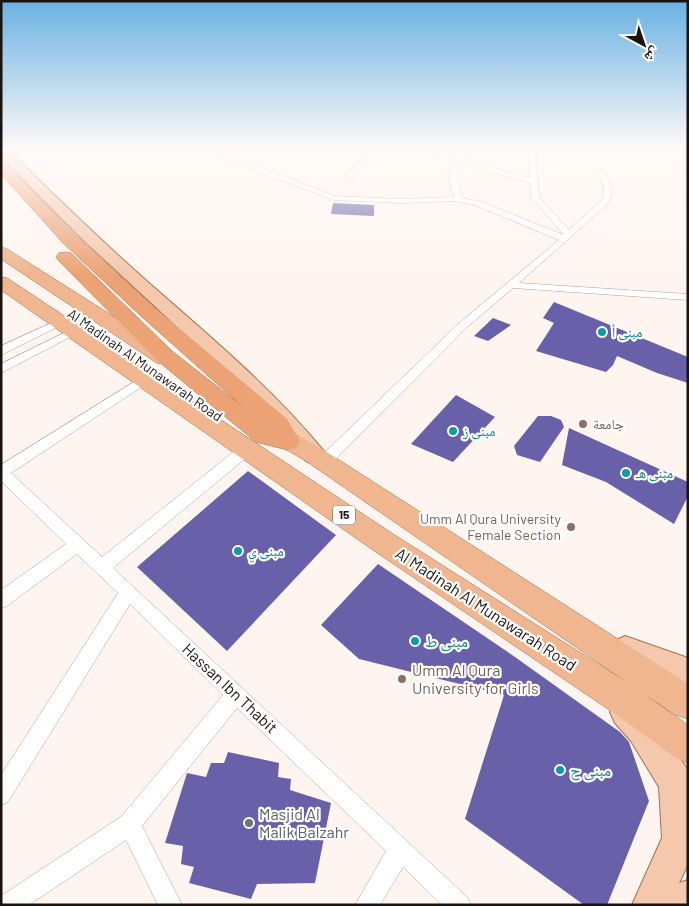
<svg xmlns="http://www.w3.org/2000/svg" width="689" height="906" viewBox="0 0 689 906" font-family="Barlow,'Noto Naskh Arabic',sans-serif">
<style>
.building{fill:#6861a9}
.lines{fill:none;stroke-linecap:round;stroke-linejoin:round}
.minor-casing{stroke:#b59e93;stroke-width:1}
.primary-casing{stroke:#a27151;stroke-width:2}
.trunk-casing{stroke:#a27151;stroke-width:1}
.motorway-casing{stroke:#a27151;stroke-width:1}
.minor{fill:#fff;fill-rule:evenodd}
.primary{fill:#f3c8ac;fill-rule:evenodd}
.trunk{fill:#efb690;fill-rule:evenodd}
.motorway{fill:#eba375;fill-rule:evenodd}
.culture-dot{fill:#0f9aa8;stroke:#fff;stroke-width:2}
.education-dot{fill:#8d6e63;stroke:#fff;stroke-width:2}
.worship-dot{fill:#6b7280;stroke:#fff;stroke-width:2}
.labels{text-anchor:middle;stroke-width:4.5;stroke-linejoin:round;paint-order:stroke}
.shield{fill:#fff;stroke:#5f5a56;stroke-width:1}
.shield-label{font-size:12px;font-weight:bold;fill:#1b130e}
.culture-label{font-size:14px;fill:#0d838f;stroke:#fff;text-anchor:start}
.street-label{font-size:14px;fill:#1b130e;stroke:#fff}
.education-label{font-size:14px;fill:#785e54;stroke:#fff;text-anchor:start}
.near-street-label{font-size:16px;fill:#1b130e;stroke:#fff}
.near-culture-label{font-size:16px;fill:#0d838f;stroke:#fff;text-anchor:start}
.near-education-label{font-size:16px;fill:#785e54;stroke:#fff;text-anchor:start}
.near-worship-label{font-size:16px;fill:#5b616d;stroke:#fff;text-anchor:start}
</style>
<rect width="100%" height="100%" fill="#fff5f0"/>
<g class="building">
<polygon points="333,203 374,205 374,216 331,214"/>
<polygon points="554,302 688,357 688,383 657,373 617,356 613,365 606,372 536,351 554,323 543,318"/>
<polygon points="493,318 511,325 488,341 474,336"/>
<polygon points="456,395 495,417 453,462 411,444"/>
<polygon points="538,416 551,416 561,420 564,427 540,462 517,455 514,446"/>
<polygon points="569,428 688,482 688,496 674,524 606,482 562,465"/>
<polygon points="248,471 336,535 227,651 137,567"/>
<polygon points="378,564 515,657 620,732 629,742 649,801 607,905 584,905 465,819 504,695 359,659 321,625"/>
<polygon points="228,752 279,763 278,777 291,779 290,790 331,803 315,883 257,884 251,899 189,883 194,867 181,864 183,846 165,843 187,773 206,777 211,763 224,763"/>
</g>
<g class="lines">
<g class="minor-casing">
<g id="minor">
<path d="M213 149H221L226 154 335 196 400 199 454 197 448 175 458 161C437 147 411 160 390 149L448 151 484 166 530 178 528 152 531 149H539L536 153 539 197 569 230 603 199 604 187 596 171 603 169 612 187 610 202 519 283 688 294V300L513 288 466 328 329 466 324 467 319 466 317 462 319 458 458 324 559 240 477 206 455 201 400 203 334 200 220 158ZM463 164 530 183 531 197 564 235 482 202 463 198 456 175Z"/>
<polygon points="333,149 352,149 349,151"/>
<polygon points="373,149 381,149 353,177 347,177 347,173"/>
<polygon points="60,319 65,322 64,324 1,355 1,346"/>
<polygon points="74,328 78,329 80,331 78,333 1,373 1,364"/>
<polygon points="145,375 151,379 149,382 11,473 102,557 242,445 247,444 252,445 254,449 252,453 113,568 467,897 471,905 442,905 403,867 380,905 355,905 386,851 237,708 142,826 182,905 158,905 126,840 29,905 1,905 1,896 122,816 223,695 130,604 8,802 1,805 1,775 118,593 77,554 7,606 1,608 1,590 66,544 1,481 1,465"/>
</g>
</g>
<g class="primary-casing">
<g id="primary">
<path d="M1 149H7C54 195 100 240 149 283 209 336 271 387 322 449L325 455 322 461 314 464 306 461 278 425 213 360 80 237 1 157Z"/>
<polygon points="672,149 688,149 688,155"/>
<polygon points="625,636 688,658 688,688 615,661 610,651 615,641"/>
<polygon points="626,696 637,701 653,719 688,770 688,864 679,883 688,880 688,905 632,905 662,838 659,787 631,741 615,723 610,712 615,701"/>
</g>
</g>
<g class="trunk-casing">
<g id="trunk">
<polygon points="1,247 7,249 171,353 174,358 171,363 164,364 157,363 1,259"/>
<polygon points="1,277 7,278 393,534 628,683 306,461 263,436 260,430 263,424 271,422 279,424 322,449 688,684 688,719 676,715 641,692 688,725 688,763 676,758 614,713 373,550 1,290"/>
</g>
</g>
<g class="motorway-casing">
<polygon id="motorway" points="1,162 6,163 74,234 155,308 287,419 300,441 297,447 288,450 256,442 158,361 59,261 56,257 59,253 65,252 71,253 172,351 243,407 141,316 62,242 1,174"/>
</g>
<use href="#minor" class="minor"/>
<use href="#primary" class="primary"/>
<use href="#trunk" class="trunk"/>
<use href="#motorway" class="motorway"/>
</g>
<linearGradient id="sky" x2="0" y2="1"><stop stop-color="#69b1e2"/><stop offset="0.54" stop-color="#fffaf8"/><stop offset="1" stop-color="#fffaf8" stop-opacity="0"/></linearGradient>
<rect width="689" height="276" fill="url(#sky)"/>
<g class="culture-dot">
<circle cx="602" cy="332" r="5"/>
<circle cx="453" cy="431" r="5"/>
<circle cx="626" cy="473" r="5"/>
<circle cx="238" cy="551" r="5"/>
<circle cx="415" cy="641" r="5"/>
<circle cx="560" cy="770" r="5"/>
</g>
<g class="education-dot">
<circle cx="583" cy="424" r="5"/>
<circle cx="571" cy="527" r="5"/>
<circle cx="402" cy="679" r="5"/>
</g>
<circle class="worship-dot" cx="249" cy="823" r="5"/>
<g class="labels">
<rect class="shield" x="333" y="505.5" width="22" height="19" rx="4"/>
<g class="shield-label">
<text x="344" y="519">15</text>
</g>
<g class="culture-label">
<text x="612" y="337">مبنى أ</text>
<text x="463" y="436">مبنى ز</text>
<text x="636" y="478">مبنى هـ</text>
<text x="248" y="556">مبنى ي</text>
</g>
<g class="street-label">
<text transform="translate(145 365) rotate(35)" y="5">Al Madinah Al Munawarah Road</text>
</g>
<g class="education-label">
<text x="593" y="429">جامعة</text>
<text x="561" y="524" text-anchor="end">Umm Al Qura University<tspan x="561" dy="16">Female Section</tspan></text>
</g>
<g class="near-street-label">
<text transform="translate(486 609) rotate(33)" y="6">Al Madinah Al Munawarah Road</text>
<text transform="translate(230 688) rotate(43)" y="6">Hassan Ibn Thabit</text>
</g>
<g class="near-culture-label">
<text x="425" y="647">مبنى ط</text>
<text x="570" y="776">مبنى ح</text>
</g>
<g class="near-education-label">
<text x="412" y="676">Umm Al Qura<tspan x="412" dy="18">University for Girls</tspan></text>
</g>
<g class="near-worship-label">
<text x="259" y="820">Masjid Al<tspan x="259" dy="18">Malik Balzahr</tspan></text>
</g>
</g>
<rect width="689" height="906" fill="none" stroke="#1b130e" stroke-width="5"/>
<g transform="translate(644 45) rotate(140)" stroke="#ffffff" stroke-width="4" paint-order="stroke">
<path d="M0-4L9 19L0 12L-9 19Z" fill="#1b130e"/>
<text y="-8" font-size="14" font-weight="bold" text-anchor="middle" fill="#1b130e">ش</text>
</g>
</svg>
